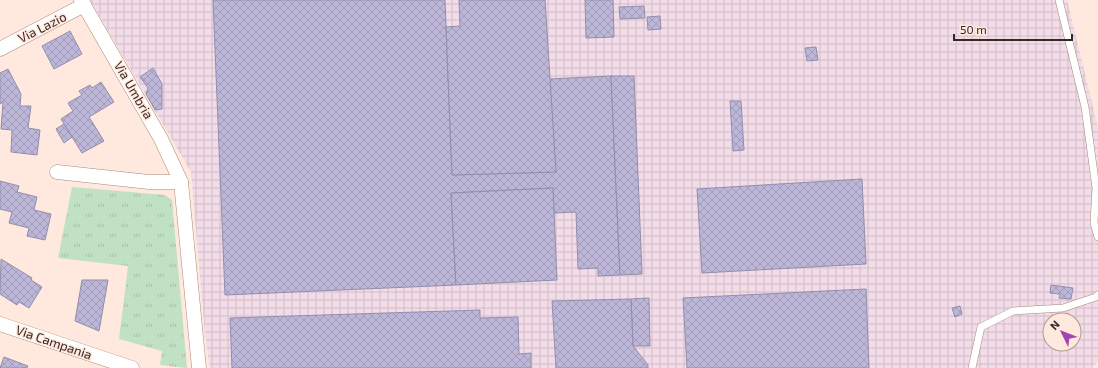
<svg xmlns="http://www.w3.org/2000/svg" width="1098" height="368" viewBox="0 0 1098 368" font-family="'Exo 2',sans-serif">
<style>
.industrial{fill:url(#industrial-grid);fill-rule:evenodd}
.grass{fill:url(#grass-tufts)}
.building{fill:url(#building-cross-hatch);stroke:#938dad}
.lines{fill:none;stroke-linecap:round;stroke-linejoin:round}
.service-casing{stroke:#ac897b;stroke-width:8}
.minor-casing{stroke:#ac897b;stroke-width:15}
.service{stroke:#fff;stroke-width:7}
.minor{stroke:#fff;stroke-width:14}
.labels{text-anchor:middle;stroke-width:3;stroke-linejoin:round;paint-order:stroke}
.street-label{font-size:13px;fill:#352721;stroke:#ffe8de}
</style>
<defs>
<pattern id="industrial-grid" width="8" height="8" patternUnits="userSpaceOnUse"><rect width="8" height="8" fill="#f2dce8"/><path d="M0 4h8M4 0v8" fill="none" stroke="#d0bdc7"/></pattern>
<pattern id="grass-tufts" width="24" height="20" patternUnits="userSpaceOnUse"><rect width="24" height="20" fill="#c1e1c4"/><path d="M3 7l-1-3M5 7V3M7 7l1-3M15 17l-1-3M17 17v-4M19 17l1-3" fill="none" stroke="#a6c1a8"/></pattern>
<pattern id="building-cross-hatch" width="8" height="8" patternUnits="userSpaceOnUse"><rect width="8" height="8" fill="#bcb6d8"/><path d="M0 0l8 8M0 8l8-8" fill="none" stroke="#a29cb9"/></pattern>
</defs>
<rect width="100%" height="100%" fill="#ffe8de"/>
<path class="industrial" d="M90 0H1067L1098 128V361L1092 368H210L205 335 191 172ZM1050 320H1074V344H1050Z"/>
<polygon class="grass" points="72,187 165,195 172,200 187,368 160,365 162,351 119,339 128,266 58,258"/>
<g class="building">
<polygon points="213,0 445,0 452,175 556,172 549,79 611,76 620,275 598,276 598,268 578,269 576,212 554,213 553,188 451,193 456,285 225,295"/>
<polygon points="459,0 545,0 556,172 452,175 446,27 460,26"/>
<polygon points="585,0 613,0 614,37 586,38"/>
<polygon points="644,6 645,18 620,19 619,7"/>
<polygon points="660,16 661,29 648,30 647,17"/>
<polygon points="70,31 82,54 54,69 42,46"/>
<polygon points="816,47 818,60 807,61 805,48"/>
<polygon points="153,68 162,84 162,109 155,110 146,94 148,88 140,77"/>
<polygon points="8,69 21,94 20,106 31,106 28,128 40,130 37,155 11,152 12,130 1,129 3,102 0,104 0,73"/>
<polygon points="611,76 634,76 642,274 620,275"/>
<polygon points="101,82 114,102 89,117 104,141 82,153 61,119 73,111 68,103 82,95 79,91 90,85 92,88"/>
<polygon points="730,101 741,101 744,150 733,151"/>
<polygon points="64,124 72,137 64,143 56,129"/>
<polygon points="862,179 866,264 702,273 697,189"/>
<polygon points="0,181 19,186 17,192 37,197 34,210 51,214 45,240 27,236 29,228 9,223 12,212 0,209"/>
<polygon points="553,188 557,280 456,285 451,193"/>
<polygon points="1,259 32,278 31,280 42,287 29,308 19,302 17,305 0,294"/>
<polygon points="82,280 108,280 99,331 75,321"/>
<polygon points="1051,285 1073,288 1071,299 1059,298 1060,294 1050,293"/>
<polygon points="866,289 869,368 687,368 683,298"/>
<polygon points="649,298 650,346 633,346 631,299"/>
<polygon points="631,299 633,346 648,365 648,368 556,368 552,301"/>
<polygon points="960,306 962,314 955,317 952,308"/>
<polygon points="480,310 480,318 518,317 519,354 531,353 531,368 232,368 230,318"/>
<polygon points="4,357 28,366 27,368 0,368"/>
</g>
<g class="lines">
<g class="service-casing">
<g id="service">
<polyline points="1059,0 1085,107 1096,188 1094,223 1098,237"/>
<polyline points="972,368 981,327 1013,311 1063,308 1096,297 1098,295"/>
</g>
</g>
<g class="minor-casing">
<g id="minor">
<polyline points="81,0 161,139 181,182 199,368"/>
<polyline points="0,49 84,5"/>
<polyline points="57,172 149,182 181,182"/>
<polyline points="0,324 132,368"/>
</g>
</g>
<use href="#service" class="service"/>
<use href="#minor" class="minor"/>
</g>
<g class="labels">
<g class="street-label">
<text transform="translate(42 27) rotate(-27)" y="5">Via Lazio</text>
<text transform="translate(134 90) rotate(60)" y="5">Via Umbria</text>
<text transform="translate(54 342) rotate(19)" y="5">Via Campania</text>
</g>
</g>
<g transform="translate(1062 332) rotate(313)"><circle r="19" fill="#ffe8de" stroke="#ae9b92"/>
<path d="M0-3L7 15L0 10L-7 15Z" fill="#a346b0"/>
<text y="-6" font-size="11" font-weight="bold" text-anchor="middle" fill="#352721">N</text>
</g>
<path d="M954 34v6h118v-6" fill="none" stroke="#352721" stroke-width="2"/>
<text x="960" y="34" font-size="12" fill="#352721" stroke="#ffe8de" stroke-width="3" paint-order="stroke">50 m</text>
</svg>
